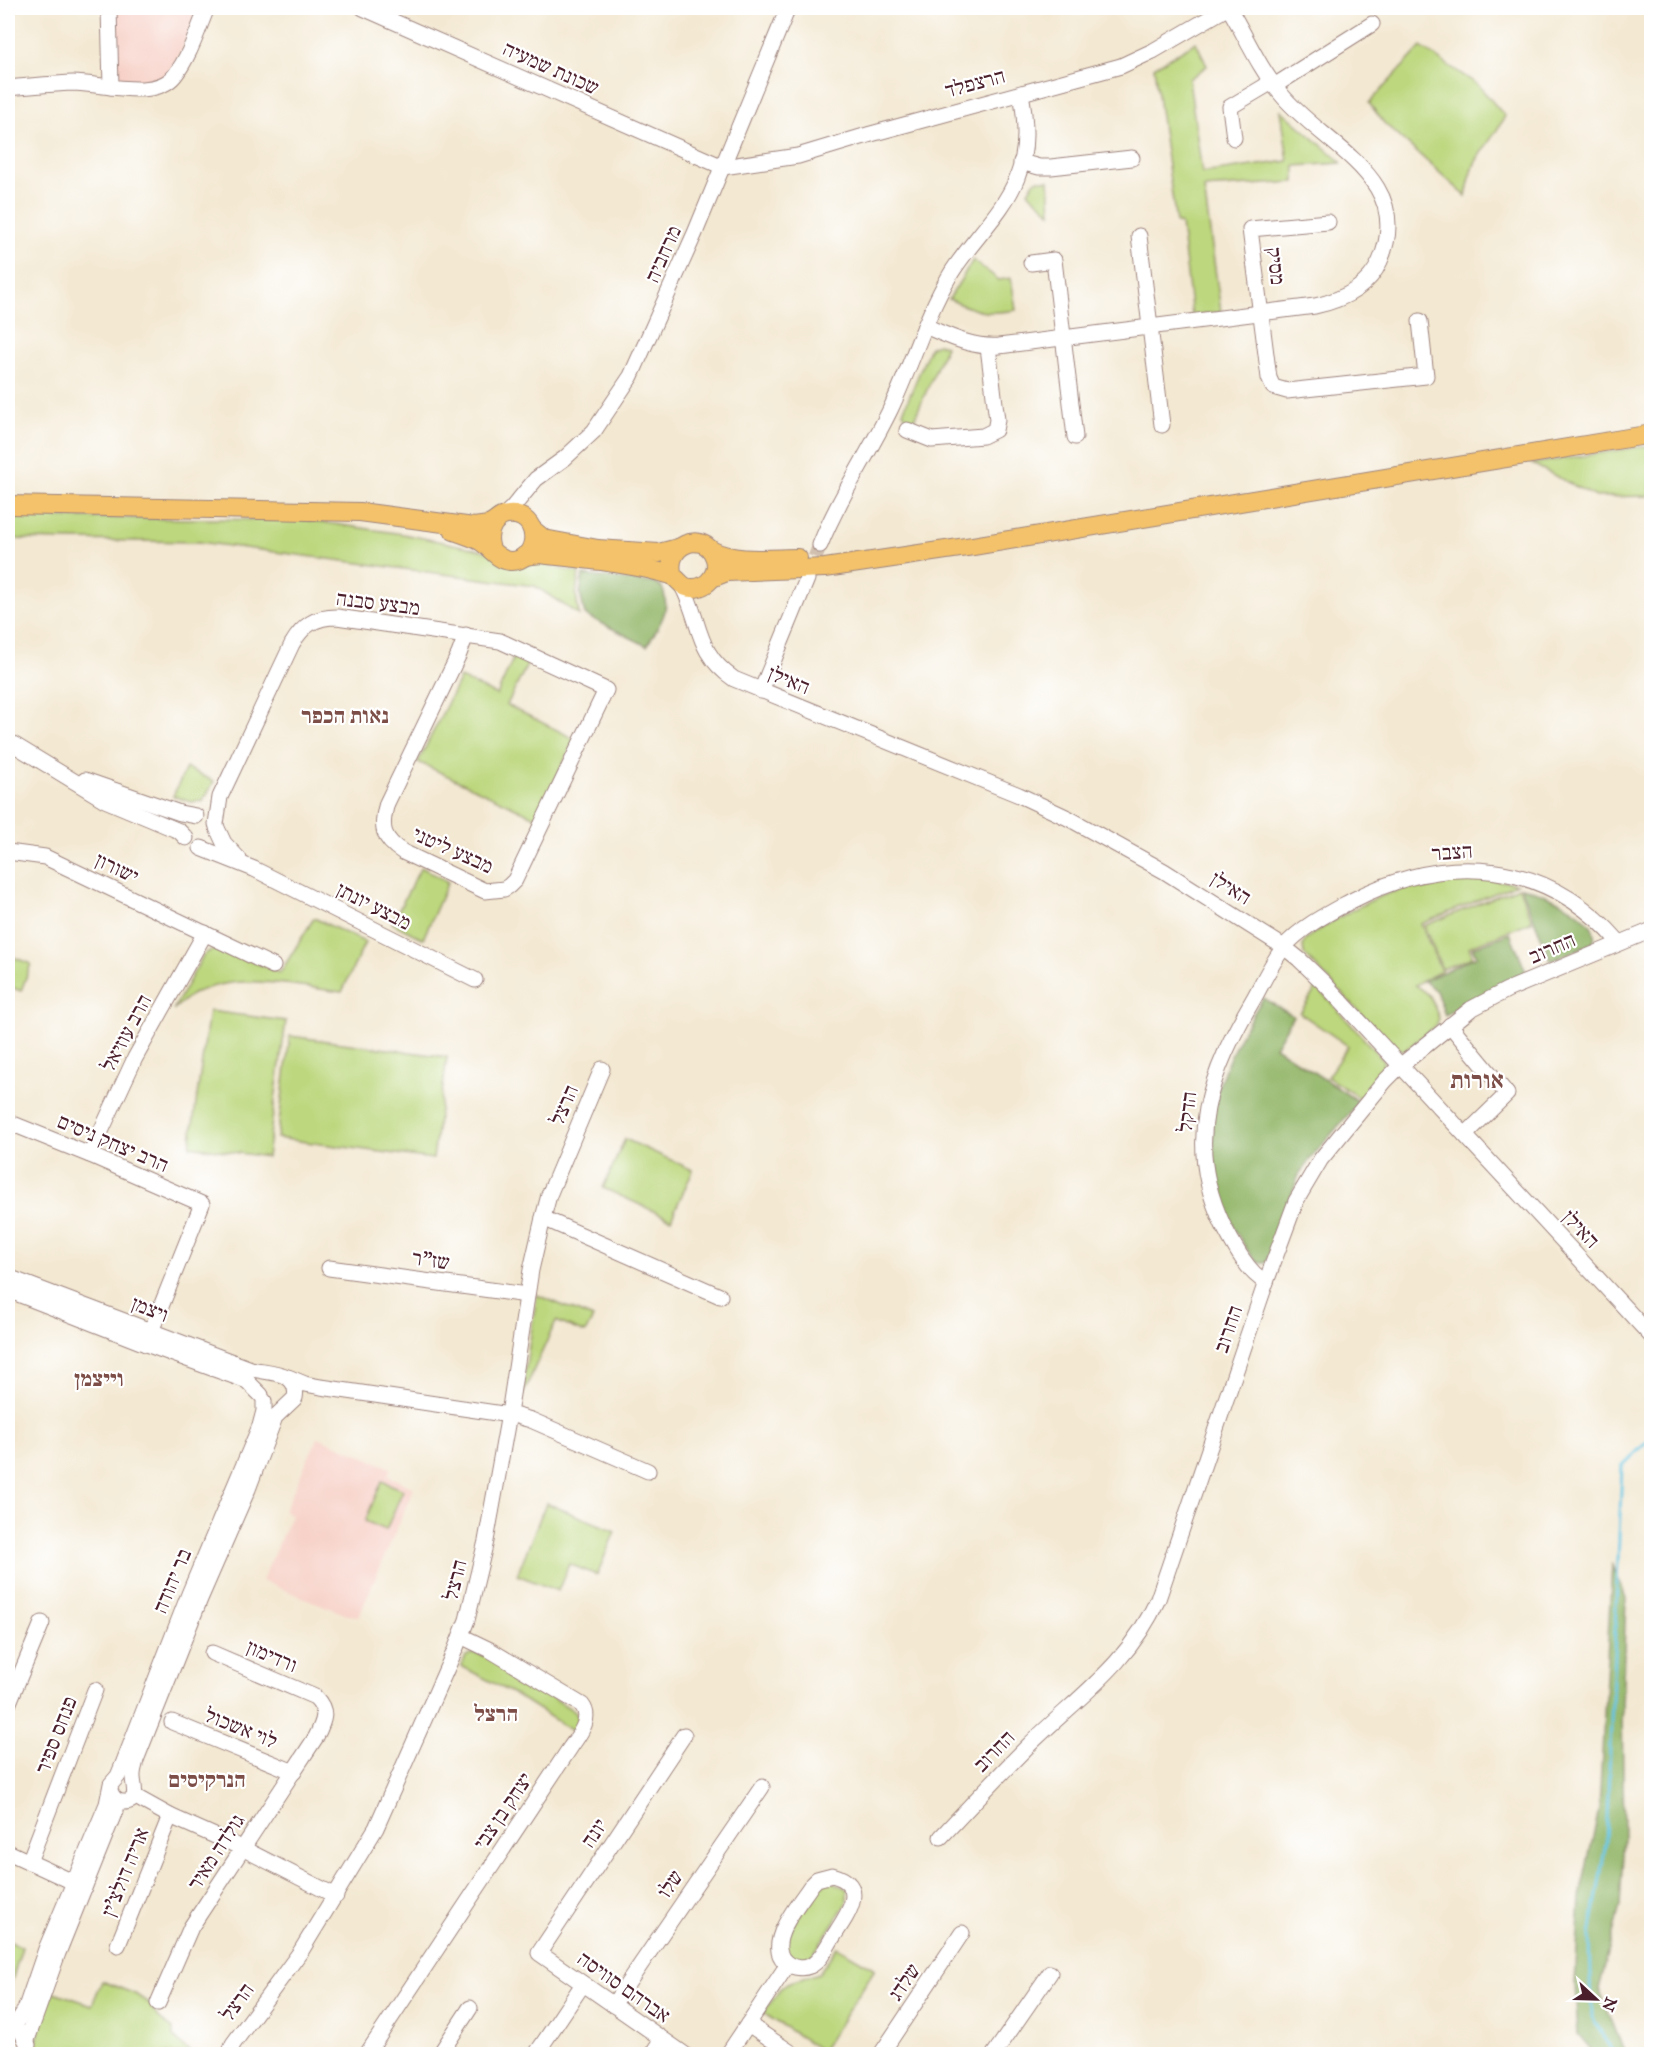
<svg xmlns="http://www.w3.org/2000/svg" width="1659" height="2062" viewBox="0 0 1659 2062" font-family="'IM FELL Great Primer','Frank Ruhl Libre',serif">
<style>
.built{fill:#f7d1c7}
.green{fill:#bcd77d;stroke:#837b54;stroke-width:1.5}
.forest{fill:#95b86c;stroke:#706c4c;stroke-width:1.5}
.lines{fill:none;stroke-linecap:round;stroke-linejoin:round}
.stream{stroke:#63c4e1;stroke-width:3}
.minor-tunnel{stroke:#d1c0b0;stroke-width:15;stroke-dasharray:15 8;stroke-linecap:butt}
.minor-casing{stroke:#9e847e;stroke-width:17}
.major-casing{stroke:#9e847e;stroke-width:20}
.minor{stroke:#fff;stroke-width:15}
.major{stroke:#f3c26a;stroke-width:18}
.labels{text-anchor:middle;stroke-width:4.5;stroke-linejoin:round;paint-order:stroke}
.street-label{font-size:21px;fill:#4a1f2b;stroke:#fff}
.neighbourhood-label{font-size:22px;font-weight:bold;fill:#7c4e47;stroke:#fff}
.quarter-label{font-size:24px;font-weight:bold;fill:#7c4e47;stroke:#fff}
</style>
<rect width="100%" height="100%" fill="#fff"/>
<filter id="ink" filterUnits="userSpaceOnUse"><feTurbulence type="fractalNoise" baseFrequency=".0167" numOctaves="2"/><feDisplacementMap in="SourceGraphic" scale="12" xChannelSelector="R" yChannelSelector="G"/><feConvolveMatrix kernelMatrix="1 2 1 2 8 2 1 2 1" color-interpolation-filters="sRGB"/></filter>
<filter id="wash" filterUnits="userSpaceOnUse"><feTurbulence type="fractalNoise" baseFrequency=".008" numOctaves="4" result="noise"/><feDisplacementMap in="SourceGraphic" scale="24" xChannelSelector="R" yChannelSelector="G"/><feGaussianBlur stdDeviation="1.35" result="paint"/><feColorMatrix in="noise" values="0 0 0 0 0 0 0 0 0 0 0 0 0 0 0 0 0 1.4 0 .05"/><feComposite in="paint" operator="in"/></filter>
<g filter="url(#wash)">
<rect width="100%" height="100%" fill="#f3e8d1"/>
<g class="built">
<polygon points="113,8 199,8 180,54 167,74 153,81 118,80"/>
<polygon points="318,1437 391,1468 388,1476 414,1488 359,1616 347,1615 262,1581 291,1515 284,1511"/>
</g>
<g class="green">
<polygon points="1196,42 1207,66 1189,79 1202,173 1288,161 1281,110 1342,163 1295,166 1295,182 1204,188 1221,312 1192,316 1181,224 1176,223 1154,67"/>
<path d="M1421 47 1478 85 1505 116C1498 131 1488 142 1479 156 1471 168 1469 182 1466 196L1384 123 1369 103Z"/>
<polygon points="1038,180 1049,180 1051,213 1028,192 1034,182"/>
<path d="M973 260 999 280 1011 278 1016 310C984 315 977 312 949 299Z"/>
<polygon points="938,344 946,346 913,422 907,419 903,412 930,347"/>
<polygon points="1651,445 1651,496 1596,497 1532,464"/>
<polygon points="8,517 307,520 403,534 472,548 579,573 576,595 579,615 535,586 199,542 8,539"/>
<polygon points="515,654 529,661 507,705 575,739 537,818 418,762 460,678 497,695"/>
<polygon points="186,768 214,781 206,796 201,801 192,802 173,796"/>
<polygon points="421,867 448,882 423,939 392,923"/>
<path d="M1461 878 1490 879 1517 884 1421 924 1441 971 1415 985 1430 996 1439 1018 1437 1024 1407 1049 1402 1050 1393 1047 1304 954 1303 945C1307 935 1318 931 1327 925 1374 895 1406 884 1461 878Z"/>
<polygon points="1519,887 1532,921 1469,947 1473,957 1442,969 1424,926"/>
<path d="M314 918 365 942 342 992C294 986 237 971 191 995 185 999 179 1005 173 1010L203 956C210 949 214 949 224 950L280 973Z"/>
<polygon points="8,955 31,964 21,991 8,986"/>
<path d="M1317 987 1383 1060C1386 1074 1369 1089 1361 1099L1327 1077 1348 1046 1300 1013Z"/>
<polygon points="209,1011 286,1021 267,1157 190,1146"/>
<polygon points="290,1036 447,1057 433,1159 277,1138"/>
<polygon points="625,1139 693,1170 671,1219 603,1188"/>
<polygon points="537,1295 593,1318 585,1333 556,1321 521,1398"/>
<polygon points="382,1481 403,1490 386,1530 365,1521"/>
<polygon points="546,1503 615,1531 597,1575 569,1564 558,1591 517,1575"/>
<path d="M473 1653 480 1654 493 1659 574 1711C581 1718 578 1724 574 1732L514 1694 461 1666 466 1656Z"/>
<path d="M826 1881H832L847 1889V1902L812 1956 799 1960C794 1958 786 1954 785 1949 782 1935 816 1890 826 1881Z"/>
<polygon points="8,1941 22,1947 8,1994"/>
<polygon points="837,1947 875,1969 822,2051 763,2013 782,1987 787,1983 819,1973"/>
<polygon points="102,1981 135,1994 150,2004 158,2018 173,2029 173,2037 192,2054 33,2054 51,1991 92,2005"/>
</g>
<g class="forest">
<path d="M583 575 654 583 662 587C672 612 659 624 647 646L585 615 580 594Z"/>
<path d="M1521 887C1541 891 1604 916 1593 943L1551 961Z"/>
<polygon points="1510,933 1526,972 1445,1015 1436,991 1424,981 1477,956 1472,948"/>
<path d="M1263 998 1293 1016 1275 1047 1359 1102 1310 1159 1299 1175 1266 1263C1254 1264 1247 1249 1241 1240 1216 1202 1207 1137 1217 1093 1226 1059 1245 1027 1263 998Z"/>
<polygon points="1612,1563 1626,1598 1622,1708 1624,1837 1620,1906 1599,1989 1625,2054 1595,2054 1578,2034 1575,1985 1580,1897 1599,1809"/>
</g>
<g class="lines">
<polyline class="stream" points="1614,2054 1592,2017 1590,1935 1606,1842 1622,1466 1652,1437"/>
</g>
</g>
<g filter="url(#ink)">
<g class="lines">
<polyline class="minor-tunnel" points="807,579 820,545"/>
<g class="minor-casing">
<g id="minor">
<polyline points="109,8 111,87"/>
<polyline points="363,8 723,167 798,156 871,134 1121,66 1153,51 1227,8"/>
<polyline points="1274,86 1372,24"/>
<path d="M8 88C29 86 51 84 73 83 101 83 155 101 175 75 190 56 198 29 207 8"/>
<polyline points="1234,138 1230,107 1272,82"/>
<polyline points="1021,162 1039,167 1051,167 1132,158"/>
<polyline points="1328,222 1250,229 1269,378 1273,387 1287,391 1426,376 1420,321"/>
<polyline points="1139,236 1162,425"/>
<polyline points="1031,263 1054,260 1075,437"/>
<path d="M925 326C949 336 972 348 999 346L1315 306C1342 300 1369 287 1380 261 1416 178 1323 146 1281 94 1260 70 1245 35 1229 8"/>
<polyline points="907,430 932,440 983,436 995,430 997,420 988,347"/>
<polyline points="502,517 512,508 536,479 565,458 594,431 631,376 695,233 788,8"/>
<path d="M820 545C839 497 869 454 891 408 912 364 925 317 950 275 969 243 1004 212 1017 178 1028 150 1026 121 1021 93"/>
<path d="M681 584C702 621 694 652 734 679L1019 795 1068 818 1164 871 1284 947 1299 959 1325 984 1652 1337"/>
<polyline points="761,691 807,579"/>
<polyline points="8,741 105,800 179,831 186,838"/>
<polyline points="85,780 180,813 196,816"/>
<path d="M216 824 220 797 229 778 292 644C303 625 315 617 337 617L500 641 606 690 515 880 509 886 504 889 485 891 403 852C382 839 380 827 387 803L459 654 466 635"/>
<polyline points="217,828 224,843 239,859"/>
<polyline points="201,848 254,869 475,980"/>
<polyline points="8,852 45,857 273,966"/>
<polyline points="1450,1025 1507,1094 1465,1135"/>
<polyline points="8,1122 90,1155 202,1204 146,1344"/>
<polyline points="90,1155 135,1058 205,933"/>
<polyline points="543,1218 720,1296"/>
<polyline points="329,1268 527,1295"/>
<path d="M8 1277 251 1369C270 1373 300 1371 295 1398L275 1417 248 1489 200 1599 136 1760C135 1765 133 1770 133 1775 132 1784 142 1803 122 1802 116 1801 113 1797 111 1793"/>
<path d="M1266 1282C1248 1274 1232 1242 1223 1225 1183 1141 1210 1073 1254 998 1263 982 1272 962 1284 947 1301 927 1329 913 1351 901 1447 851 1547 859 1619 942"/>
<polyline points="8,1290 146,1344 247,1381 261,1395"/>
<polyline points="288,1377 305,1384 321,1387 517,1416 531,1420 648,1471"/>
<polyline points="8,1705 42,1623"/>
<polyline points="172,1722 294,1772"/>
<polyline points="684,1735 539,1953 684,2054"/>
<polyline points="134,1796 170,1816 242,1848 336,1896"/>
<path d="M941 1837C970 1806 999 1775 1029 1745 1078 1697 1129 1664 1158 1599L1266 1282 1296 1201 1321 1159 1385 1081 1400 1066 1471 1009 1507 990 1652 930"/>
<polyline points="8,1852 73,1882"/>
<polyline points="29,1862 95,1690"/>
<path d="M832 1875C871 1885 846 1917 833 1937 827 1946 821 1961 810 1966 803 1969 794 1968 788 1964 761 1946 800 1903 812 1884L817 1879Z"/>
<polyline points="118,1945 170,1816"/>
<path d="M158 2003 191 1927 316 1737C324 1721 329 1711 315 1697L212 1653"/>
<polyline points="613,2005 762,1787"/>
<polyline points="748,2024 793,2054"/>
<polyline points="12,2030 25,2010 46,1949 107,1804 111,1784 118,1776 123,1764 189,1594 260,1426 264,1411 264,1401"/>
<polyline points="22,2033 28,2045 25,2054"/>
<polyline points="27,2040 58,1953 115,1811"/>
<polyline points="229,2054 233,2044 301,1951 376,1828 455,1650 467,1620 486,1541 509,1414 531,1270 543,1218 549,1195 602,1069"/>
<path d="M367 2054 570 1748C578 1736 593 1719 582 1705L490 1650 461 1636"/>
<polyline points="440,2054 470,2008"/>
<polyline points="536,2054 583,1984"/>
<polyline points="652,2054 662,2039"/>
<polyline points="728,2054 788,1964"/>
<polyline points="881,2054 962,1933"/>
<polyline points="994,2054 1050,1973"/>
</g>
</g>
<g class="major-casing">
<g id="major">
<polyline points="8,505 360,512 474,527 489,525 496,521"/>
<polyline points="532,529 544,539 598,549 659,553 678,548"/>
<path d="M454 531C463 534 472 537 480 541 490 547 497 560 510 561 538 562 542 520 515 515 494 512 485 533 491 549"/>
<path d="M711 550C736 563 771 558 798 558"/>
<path d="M524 556 541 554C580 559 622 562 660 572 664 573 670 574 673 576 680 581 682 588 692 588 708 589 721 571 714 556 703 529 663 545 673 576"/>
<polyline points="712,578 727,572 825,568 973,546 1652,434"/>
</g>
</g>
<use href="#minor" class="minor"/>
<use href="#major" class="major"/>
</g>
</g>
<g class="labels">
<g class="street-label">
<text transform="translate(551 68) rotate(24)" y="7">שכונת שמעיה</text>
<text transform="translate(975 83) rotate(-15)" y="7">הרצפלד</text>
<text transform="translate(663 254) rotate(-66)" y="7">מרחביה</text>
<text transform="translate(1276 266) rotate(83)" y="7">מסיק</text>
<text transform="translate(378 603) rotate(7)" y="7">מבצע סבנה</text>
<text transform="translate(789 680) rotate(22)" y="7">האילן</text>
<text transform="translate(453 850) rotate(24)" y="7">מבצע ליטני</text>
<text transform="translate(1452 852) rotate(-4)" y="7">הצבר</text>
<text transform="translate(117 868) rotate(25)" y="7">ישורון</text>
<text transform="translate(1231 888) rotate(32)" y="7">האילן</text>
<text transform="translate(374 906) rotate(27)" y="7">מבצע יונתן</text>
<text transform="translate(1552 948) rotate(-23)" y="7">החרוב</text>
<text transform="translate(126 1033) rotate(-62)" y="7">הרב עוזיאל</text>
<text transform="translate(564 1105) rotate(-67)" y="7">הרצל</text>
<text transform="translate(1187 1112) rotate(-83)" y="7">הדקל</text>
<text transform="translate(113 1143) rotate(23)" y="7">הרב יצחק ניסים</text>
<text transform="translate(1581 1229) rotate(47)" y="7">האילן</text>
<text transform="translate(431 1260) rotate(8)" y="7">שז"ר</text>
<text transform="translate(150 1309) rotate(21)" y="7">ויצמן</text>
<text transform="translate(1228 1329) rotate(-71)" y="7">החרוב</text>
<text transform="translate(455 1580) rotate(-76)" y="7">הרצל</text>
<text transform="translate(172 1581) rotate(-67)" y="7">בר יהודה</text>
<text transform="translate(272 1656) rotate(23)" y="7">ורדימון</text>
<text transform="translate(241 1728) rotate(22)" y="7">לוי אשכול</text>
<text transform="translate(56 1735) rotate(-69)" y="7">פנחס ספיר</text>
<text transform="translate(994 1751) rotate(-46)" y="7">החרוב</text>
<text transform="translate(503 1811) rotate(-56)" y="7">יצחק בן צבי</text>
<text transform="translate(594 1833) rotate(-56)" y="7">יונה</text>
<text transform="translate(216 1852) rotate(-57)" y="7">גולדה מאיר</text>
<text transform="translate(125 1872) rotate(-68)" y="7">אריה דולצ'ין</text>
<text transform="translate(670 1884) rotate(-56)" y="7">שלו</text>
<text transform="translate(904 1982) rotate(-56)" y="7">שלדג</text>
<text transform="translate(624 1987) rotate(35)" y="7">אברהם סוויסה</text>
<text transform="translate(237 2002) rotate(-54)" y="7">הרצל</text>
</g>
<g class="neighbourhood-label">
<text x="345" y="723">נאות הכפר</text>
<text x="99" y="1386">וייצמן</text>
<text x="496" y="1721">הרצל</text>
<text x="207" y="1787">הנרקיסים</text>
</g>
<g class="quarter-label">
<text x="1477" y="1088">אורות</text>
</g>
</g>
<rect width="1659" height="2062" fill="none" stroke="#fff" stroke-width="30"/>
<g transform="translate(1596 1999) rotate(112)" stroke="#ffffff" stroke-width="4.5" paint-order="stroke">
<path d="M0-4.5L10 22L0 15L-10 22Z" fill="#4a1f2b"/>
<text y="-9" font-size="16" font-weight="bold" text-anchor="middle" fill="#4a1f2b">N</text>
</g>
</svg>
